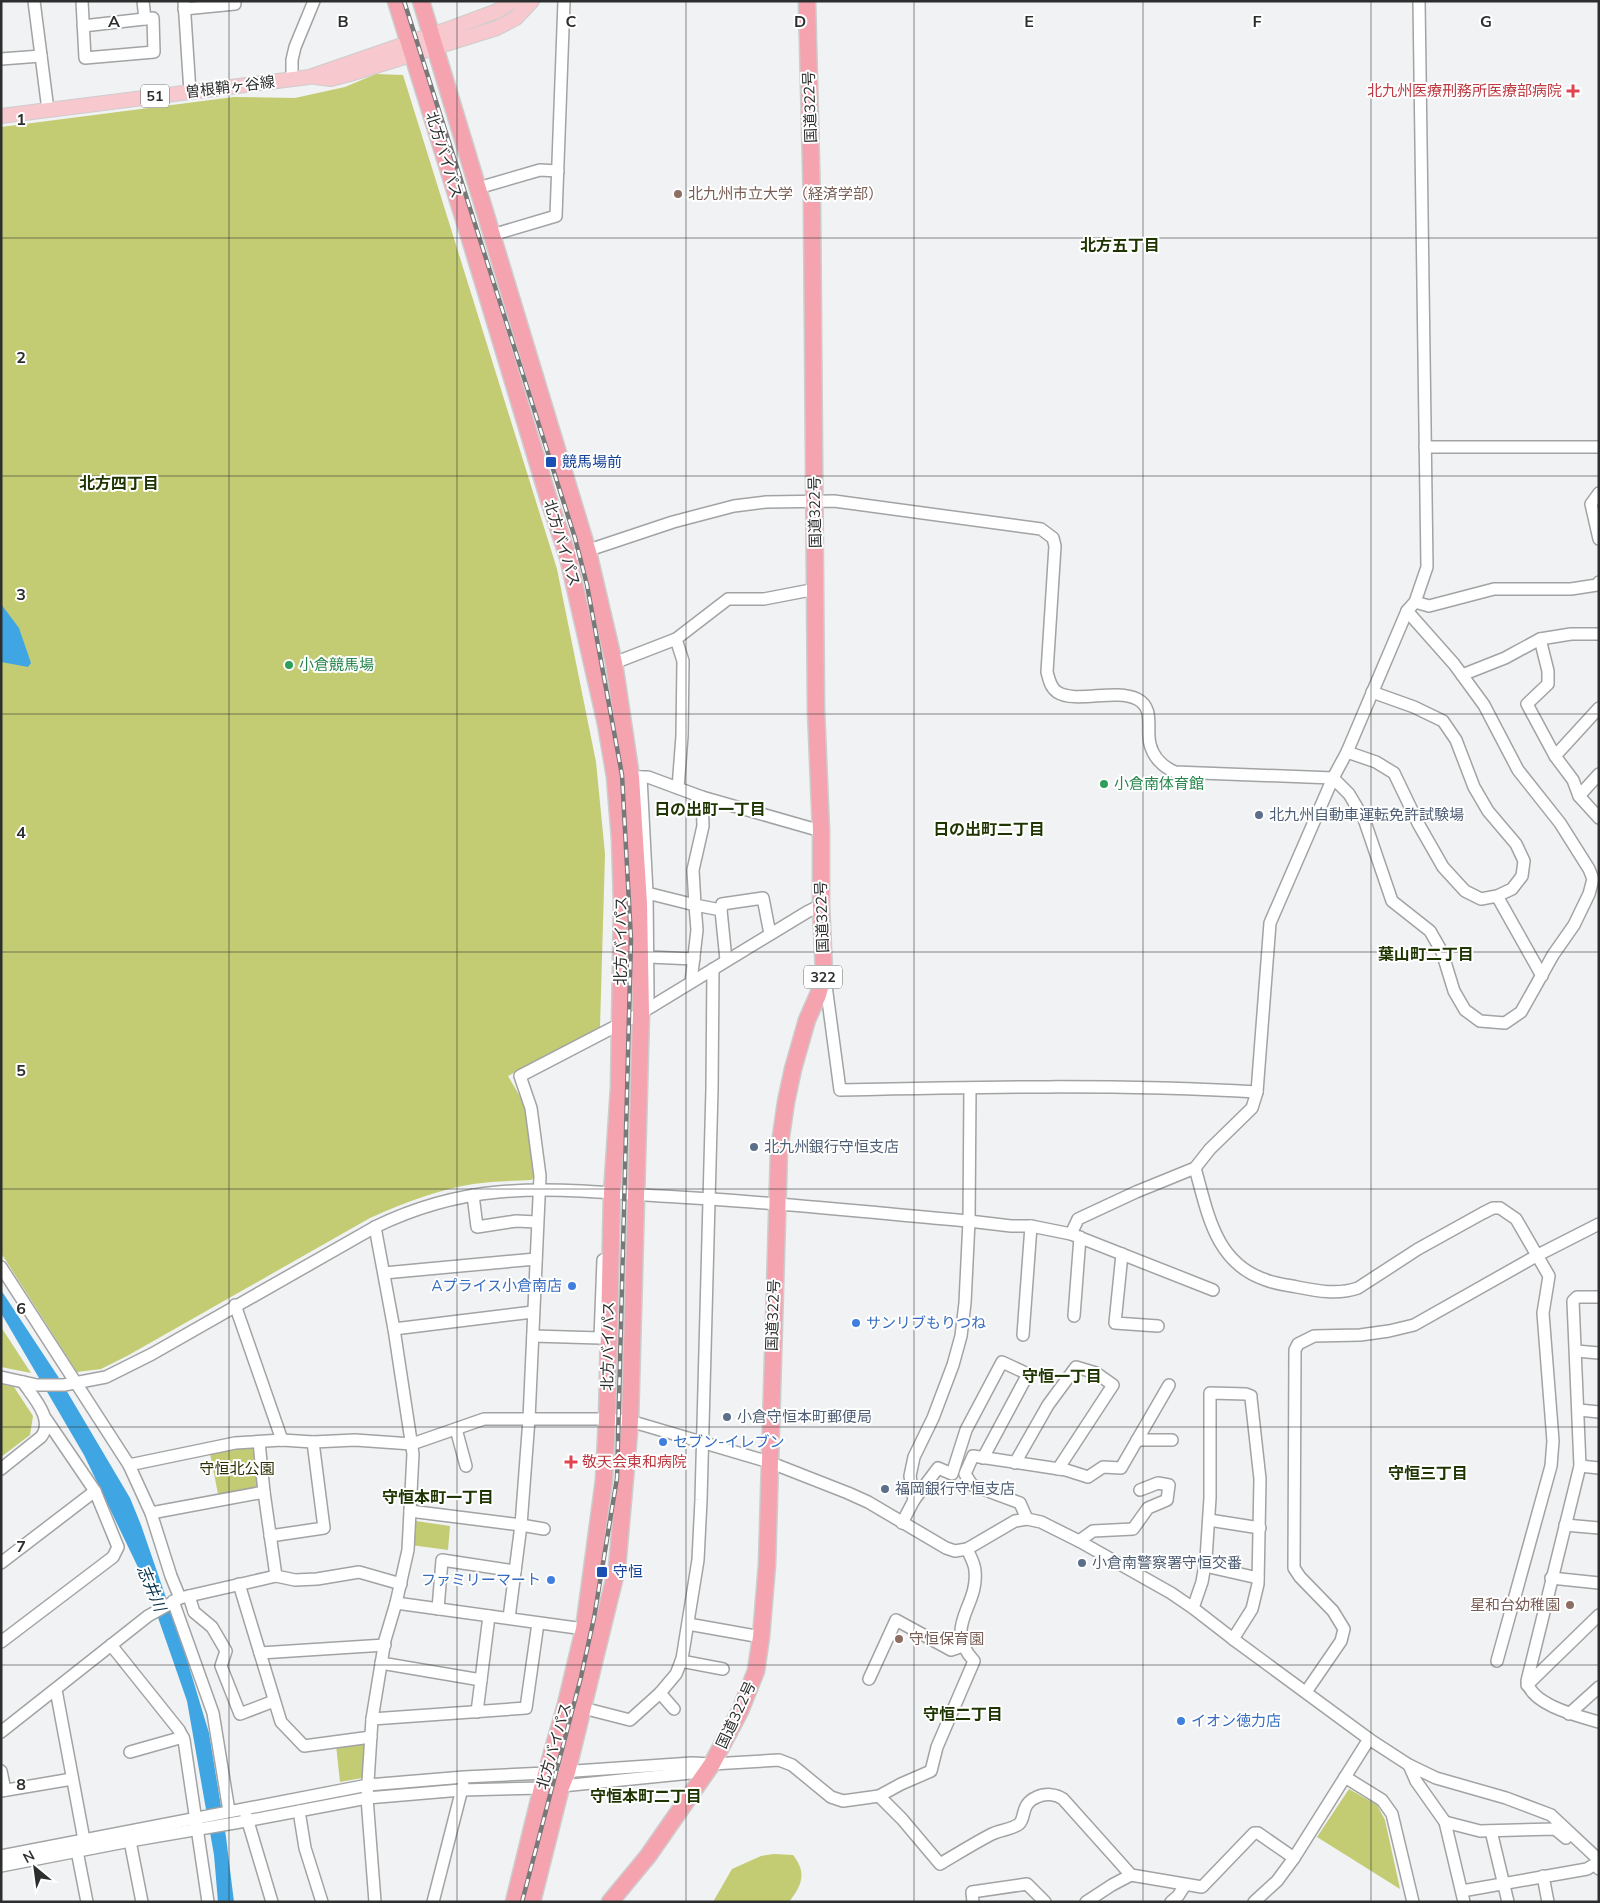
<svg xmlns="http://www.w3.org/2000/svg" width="1600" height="1903" viewBox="0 0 1600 1903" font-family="Mulish,'Noto Sans JP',sans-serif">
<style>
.green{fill:#c3cb73}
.water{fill:#40a6e3}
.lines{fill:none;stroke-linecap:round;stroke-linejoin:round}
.minor-casing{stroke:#a1a3a4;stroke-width:14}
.major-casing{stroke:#cdcdcd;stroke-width:16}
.highway-casing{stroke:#cdcdcd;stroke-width:19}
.minor{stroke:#fff;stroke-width:11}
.major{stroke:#f8c8cf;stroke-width:14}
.highway{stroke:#f4a3af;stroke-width:16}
.rail-casing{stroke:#777878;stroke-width:4.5}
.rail{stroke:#fff;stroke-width:2.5;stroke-dasharray:8;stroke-linecap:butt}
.grid{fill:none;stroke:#2d2e2e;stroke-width:1;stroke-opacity:0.55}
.health-dot{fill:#e0444e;stroke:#fff;stroke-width:2}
.education-dot{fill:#8d6e63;stroke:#fff;stroke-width:2}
.transit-dot{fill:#1a4fb4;stroke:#fff;stroke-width:2}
.leisure-dot{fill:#2e9e5b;stroke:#fff;stroke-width:2}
.service-dot{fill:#5c6f8a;stroke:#fff;stroke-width:2}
.shop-dot{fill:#3f7fe0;stroke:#fff;stroke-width:2}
.labels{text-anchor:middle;stroke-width:4;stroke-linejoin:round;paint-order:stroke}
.shield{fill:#fff;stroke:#6c6d6d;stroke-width:1}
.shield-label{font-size:14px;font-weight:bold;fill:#2d2e2e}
.street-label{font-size:15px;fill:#2d2e2e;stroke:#fff}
.health-label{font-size:15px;fill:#be3a42;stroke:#fff;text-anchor:end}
.education-label{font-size:15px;fill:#785e54;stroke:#fff;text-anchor:start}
.transit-label{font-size:15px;fill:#164399;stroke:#fff;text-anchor:start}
.leisure-label{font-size:15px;fill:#27864d;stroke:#fff;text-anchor:start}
.service-label{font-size:15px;fill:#4e5e75;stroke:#fff;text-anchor:start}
.shop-label{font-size:15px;fill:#366cbe;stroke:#fff;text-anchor:start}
.park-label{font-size:15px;fill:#2c2e01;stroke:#fff}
.neighbourhood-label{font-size:16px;font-weight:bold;fill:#1e3502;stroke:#fff}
.water-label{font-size:16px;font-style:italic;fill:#022f47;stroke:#fff}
.grid-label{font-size:16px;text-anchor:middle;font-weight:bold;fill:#2d2e2e;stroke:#fff;stroke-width:4;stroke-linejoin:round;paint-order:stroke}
</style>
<rect width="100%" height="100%" fill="#f0f2f3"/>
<g class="green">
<path d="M376 74 403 75 557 569 596 762 605 854 600 1027 508 1076 525 1105 535 1177 531 1180C512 1181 492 1181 473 1184 437 1190 403 1203 370 1218L127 1356 101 1369 77 1372 1 1253V127L234 97 295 98 345 87Z"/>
<polygon points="1,1327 31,1373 1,1367"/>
<polygon points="1,1384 14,1387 33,1416 30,1435 1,1457"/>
<polygon points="240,1447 255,1447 260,1483 256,1487 218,1494 210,1453"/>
<polygon points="416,1521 450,1526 448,1550 411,1545 412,1524"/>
<polygon points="360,1740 364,1746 362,1778 340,1782 336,1745"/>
<polygon points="1349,1789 1377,1805 1385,1820 1400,1889 1317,1837"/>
<path d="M774 1854 793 1855C807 1873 802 1885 789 1902H713L732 1869 761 1856Z"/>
</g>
<g class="water">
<polygon points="1,604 19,628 31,663 28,667 1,662"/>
<polygon points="1,1290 59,1378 130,1498 141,1525 184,1650 209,1733 226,1837 234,1902 218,1902 214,1855 187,1701 147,1586 84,1455 1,1313"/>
</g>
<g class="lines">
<g class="minor-casing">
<g id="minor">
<polyline points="34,1 48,110"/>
<polyline points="82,1 85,58 154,52 153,18 83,26"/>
<polyline points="143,1 145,19"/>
<polyline points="184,1 190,92"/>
<polyline points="184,9 235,4"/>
<polyline points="1,59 41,56"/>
<polyline points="292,79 292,60 295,47 314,1"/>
<polyline points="478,188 540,170 558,171"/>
<polyline points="492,235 556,216 564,1"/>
<polyline points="1425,447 1599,447"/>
<polyline points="1599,493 1591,504 1599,539"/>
<path d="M568 557 673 522 734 506 766 502 834 501 1041 529 1053 538 1055 546 1047 672C1049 679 1050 687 1057 692 1076 704 1115 688 1137 699 1155 708 1146 729 1150 744 1153 757 1163 767 1175 772L1333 778 1347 752 1407 611 1415 602 1427 567 1419 1"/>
<polyline points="1415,602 1429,606 1494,589 1571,589 1597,585 1599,582"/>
<polyline points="676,639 683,661 682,736 678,788"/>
<polyline points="1540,639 1548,671 1548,684 1527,704 1555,756 1573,780 1579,796 1599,818"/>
<polyline points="614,663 676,639 728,599 764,599 816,589"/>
<polyline points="1462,675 1505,658 1540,639 1571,634 1599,634"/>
<polyline points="1347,752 1376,762 1394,773 1419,825 1443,867 1465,891 1481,899 1497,896 1512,889 1522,876 1524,861 1516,844 1488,811 1474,787 1456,740 1443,721 1414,707 1372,692"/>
<polyline points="1555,756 1599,708"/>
<polyline points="634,777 648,777 702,797 821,831"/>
<polyline points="641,777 647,893 648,997"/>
<polyline points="1579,796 1599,774"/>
<polyline points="702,797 703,826 693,870 695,905 721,910 726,960"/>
<polyline points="647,893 695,905 697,930 691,982"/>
<polyline points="1497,896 1542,976"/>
<polyline points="721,910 722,904 763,898 770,934"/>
<polyline points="649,957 694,959"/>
<path d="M825 978 840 1090C979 1087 1118 1084 1257 1092"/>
<path d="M1195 1168C1208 1214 1215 1263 1266 1280 1276 1284 1287 1285 1297 1287 1317 1291 1338 1295 1358 1288L1418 1249 1483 1213 1493 1208H1500L1516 1219 1549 1276 1543 1313 1553 1441 1551 1466 1497 1661"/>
<polyline points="473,1195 477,1227 516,1221 537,1222"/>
<polyline points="1071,1234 1078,1219 1136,1192 1195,1168 1210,1149 1252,1108 1257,1092 1270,923 1333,778 1349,794 1364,819 1392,901 1430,931 1442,952 1454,991 1465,1010 1480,1021 1505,1023 1521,1012 1553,955 1574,925 1589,894 1593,879 1589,869 1560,823 1518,770 1484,705 1454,664 1407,611"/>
<polyline points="1122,1254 1115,1323 1158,1326"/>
<polyline points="1,1267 129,1465 151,1513 171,1576 180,1598"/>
<polyline points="384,1273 536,1259"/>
<path d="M1599 1297H1577L1573 1301 1580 1466 1527 1681C1531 1705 1578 1716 1599 1722"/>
<polyline points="235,1305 282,1440"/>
<polyline points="1074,1316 1080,1237"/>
<polyline points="394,1329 533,1312"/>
<polyline points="1023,1335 1031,1226"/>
<polyline points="533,1336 600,1338 603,1260"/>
<polyline points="1576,1351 1599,1353"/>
<path d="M1 1377 37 1385H64L106 1377 152 1354 375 1227C414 1208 455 1196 498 1192 552 1187 607 1193 660 1196 764 1201 866 1212 969 1221L1011 1226H1031L1071 1234 1213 1290"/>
<polyline points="1579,1410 1599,1412"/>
<polyline points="456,1429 466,1466"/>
<polyline points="1137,1440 1172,1440"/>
<polyline points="259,1442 264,1492 276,1576 295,1580 317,1579 359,1572 401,1584"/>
<polyline points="1015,1463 1048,1405 1076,1367 1096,1373 1113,1385 1058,1469"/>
<polyline points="129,1465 235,1443 282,1440 313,1442 355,1440 412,1444 484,1419 607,1419 630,1421 769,1462 848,1493 868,1502 946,1548 955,1551 967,1549 1015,1521 1027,1519 1041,1522 1079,1541 1171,1593 1193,1608 1233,1639 1369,1739 1409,1765 1436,1778 1506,1798 1551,1815 1599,1860"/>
<polyline points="1580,1466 1599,1468"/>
<path d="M1 1469 41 1437C55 1420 33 1397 23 1382"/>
<polyline points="914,1500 938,1468 952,1474 966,1430 1002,1362 1028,1374 983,1458"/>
<polyline points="410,1511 521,1525 544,1529"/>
<polyline points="151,1513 264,1492"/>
<polyline points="1027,1519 1020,1503 972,1485 965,1474 973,1456 1066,1470 1088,1477 1103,1467 1121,1468 1169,1385"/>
<polyline points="1209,1520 1260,1528"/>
<polyline points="902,1523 914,1500 910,1476 914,1457 933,1418 953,1365 961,1336 965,1303 969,1221 970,1088"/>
<polyline points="1565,1525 1599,1528"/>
<polyline points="270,1536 324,1528 313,1442"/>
<polyline points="1079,1541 1093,1531 1133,1529 1148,1508 1167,1500 1169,1485 1158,1483 1140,1490"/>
<polyline points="1,1563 95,1491"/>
<polyline points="1205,1566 1258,1578"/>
<polyline points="1551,1578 1599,1583"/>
<polyline points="239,1584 281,1722 304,1746 371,1737"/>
<polyline points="189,1596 194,1612 212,1627 226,1651 221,1666 240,1714 274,1701"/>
<polyline points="173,1601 213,1713 229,1811"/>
<polyline points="396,1603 584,1629"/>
<polyline points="1193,1608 1202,1582 1206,1559 1210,1498 1210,1393 1246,1394 1251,1396 1251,1398 1260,1479 1258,1584 1252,1609 1233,1639"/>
<polyline points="438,1609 442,1560 515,1571"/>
<polyline points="509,1618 521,1525 529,1419 540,1176 531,1108 520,1076 641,1013 807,912 821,905"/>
<polyline points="688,1624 761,1637"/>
<polyline points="1,1642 113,1557 118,1547 95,1491 46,1419"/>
<polyline points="111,1645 179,1730 184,1740 208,1902"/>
<polyline points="260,1653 385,1645"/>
<polyline points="681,1661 723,1669"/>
<polyline points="381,1663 481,1680"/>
<polyline points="869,1679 896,1620 951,1650 963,1646"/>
<polyline points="1527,1685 1599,1615"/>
<polyline points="56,1690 85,1845"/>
<polyline points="1306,1692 1341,1641 1344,1629 1333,1611 1300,1577 1294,1568 1295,1350 1298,1344 1314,1336 1360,1335 1389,1331 1414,1325 1538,1255 1599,1224"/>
<polyline points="660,1693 674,1709"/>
<polyline points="583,1708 630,1720 660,1693 676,1674 682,1659 698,1560 701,1500 712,1089 713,969"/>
<polyline points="477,1712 489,1616"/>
<polyline points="1569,1714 1599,1687"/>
<polyline points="372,1719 526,1708 538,1623"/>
<polyline points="1,1732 148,1616 180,1598 276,1576"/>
<polyline points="130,1752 183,1737"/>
<polyline points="1409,1765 1416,1781 1445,1822 1464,1902"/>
<polyline points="1,1771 5,1790"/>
<polyline points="1345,1777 1382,1800 1392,1814 1413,1902"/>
<polyline points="1,1791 72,1779"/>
<path d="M879 1796 902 1819 940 1864C957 1854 973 1844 990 1835 999 1830 1011 1830 1019 1824 1026 1818 1020 1804 1037 1797 1045 1793 1056 1794 1063 1799L1131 1875 1202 1887 1254 1833H1258L1294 1858"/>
<polyline points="299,1811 305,1848 322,1902"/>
<polyline points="246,1815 272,1902"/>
<polyline points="1445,1822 1480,1831 1555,1829 1566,1838"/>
<polyline points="1491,1831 1508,1902"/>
<polyline points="130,1841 142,1902"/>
<polyline points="77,1851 87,1902"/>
<path d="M1 1856 368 1785 464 1777 546 1773 692 1763 712 1764 779 1760 792 1765 831 1797 843 1801 879 1796 901 1784 931 1771 937 1747 974 1661C942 1626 979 1607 975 1571 975 1564 970 1556 967 1549"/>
<polyline points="1,1866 130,1841 246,1821 367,1798 461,1790 542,1788 691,1773 710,1765"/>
<polyline points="1543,1876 1548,1902"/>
<polyline points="1462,1891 1587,1869 1595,1864 1599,1869"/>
<polyline points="375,1902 367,1798 372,1719 385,1640 396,1603 408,1550 413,1454 394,1329 375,1227"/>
<polyline points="433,1902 463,1785"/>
<polyline points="973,1902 972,1892 1027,1884 1045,1902"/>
<polyline points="1086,1902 1112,1885 1131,1875"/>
<polyline points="1171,1902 1178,1896 1185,1885"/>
<polyline points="1254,1902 1277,1881 1294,1858 1369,1739"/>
</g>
</g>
<g class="major-casing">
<g id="major">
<polyline points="315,77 331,79 350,74 497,28 516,18 532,1"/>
<polyline points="1,116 309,77 454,27 497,11 513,1"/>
</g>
</g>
<g class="highway-casing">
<g id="highway">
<polyline points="396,1 471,242 548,497 568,557 606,724 615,777 620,839 622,903 619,1088 612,1194 607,1419 604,1480 584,1629 566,1704 542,1788 514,1902"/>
<polyline points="421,1 588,552 614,663 631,777 639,904 641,1013 630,1421 617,1568 567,1772 561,1787 532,1902"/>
<polyline points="610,1902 648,1856 712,1764 740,1711 756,1671 761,1637 767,1565 779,1150 786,1102 793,1069 807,1020 818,995 824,973 821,905 821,831 816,710 812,206 807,1"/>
</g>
</g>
<use href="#minor" class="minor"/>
<use href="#major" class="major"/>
<use href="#highway" class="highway"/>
<g class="rail-casing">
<polyline id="rail" points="404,1 575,538 587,585 622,775 631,939 617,1478 594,1618 581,1677 522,1902"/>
</g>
<use href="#rail" class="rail"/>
</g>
<path class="grid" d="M229 1V1902M457 1V1902M686 1V1902M914 1V1902M1143 1V1902M1371 1V1902M1 238H1599M1 476H1599M1 714H1599M1 952H1599M1 1189H1599M1 1427H1599M1 1665H1599"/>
<g class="health-dot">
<path d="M1570.5 83.5h5v5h5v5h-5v5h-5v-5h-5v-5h5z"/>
<path d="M568.5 1454.5h5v5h5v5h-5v5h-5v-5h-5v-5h5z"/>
</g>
<g class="education-dot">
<circle cx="678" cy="194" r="5"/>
<circle cx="1570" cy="1605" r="5"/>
<circle cx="899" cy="1639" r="5"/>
</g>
<g class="transit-dot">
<rect x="545" y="456" width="12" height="12" rx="2.5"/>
<rect x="596" y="1566" width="12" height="12" rx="2.5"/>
</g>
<g class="leisure-dot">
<circle cx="289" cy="665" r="5"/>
<circle cx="1104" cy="784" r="5"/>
</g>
<g class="service-dot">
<circle cx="1259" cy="815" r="5"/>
<circle cx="754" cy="1147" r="5"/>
<circle cx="727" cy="1417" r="5"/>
<circle cx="885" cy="1489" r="5"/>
<circle cx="1082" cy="1563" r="5"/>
</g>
<g class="shop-dot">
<circle cx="572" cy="1286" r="5"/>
<circle cx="856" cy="1323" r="5"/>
<circle cx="663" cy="1442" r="5"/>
<circle cx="551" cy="1580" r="5"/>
<circle cx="1181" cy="1721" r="5"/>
</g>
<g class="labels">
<g class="shield">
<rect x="141" y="84.5" width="28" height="23" rx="4"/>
<rect x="804" y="965.5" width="38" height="23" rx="4"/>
</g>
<g class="shield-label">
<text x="155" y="101">51</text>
<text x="823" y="982">322</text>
</g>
<g class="street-label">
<text transform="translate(230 87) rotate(-7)" y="5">曽根鞘ヶ谷線</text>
<text transform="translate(810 107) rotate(-92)" y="5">国道322号</text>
<text transform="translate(444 155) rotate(73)" y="5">北方バイパス</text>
<text transform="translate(815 512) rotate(-91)" y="5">国道322号</text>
<text transform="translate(562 543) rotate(73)" y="5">北方バイパス</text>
<text transform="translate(822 917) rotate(-92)" y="5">国道322号</text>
<text transform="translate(621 941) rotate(-90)" y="5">北方バイパス</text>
<text transform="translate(773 1315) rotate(-88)" y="5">国道322号</text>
<text transform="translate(608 1346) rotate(-89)" y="5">北方バイパス</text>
<text transform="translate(736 1715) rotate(-65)" y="5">国道322号</text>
<text transform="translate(554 1746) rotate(-74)" y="5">北方バイパス</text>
</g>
<g class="health-label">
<text x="1562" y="96">北九州医療刑務所医療部病院</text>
<text x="582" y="1467" text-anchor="start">敬天会東和病院</text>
</g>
<g class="education-label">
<text x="688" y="199">北九州市立大学（経済学部）</text>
<text x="1560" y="1610" text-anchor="end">星和台幼稚園</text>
<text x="909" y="1644">守恒保育園</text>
</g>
<g class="transit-label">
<text x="562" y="467">競馬場前</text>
<text x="613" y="1577">守恒</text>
</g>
<g class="leisure-label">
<text x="299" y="670">小倉競馬場</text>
<text x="1114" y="789">小倉南体育館</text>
</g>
<g class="service-label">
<text x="1269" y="820">北九州自動車運転免許試験場</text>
<text x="764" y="1152">北九州銀行守恒支店</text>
<text x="737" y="1422">小倉守恒本町郵便局</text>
<text x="895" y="1494">福岡銀行守恒支店</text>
<text x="1092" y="1568">小倉南警察署守恒交番</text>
</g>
<g class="shop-label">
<text x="562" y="1291" text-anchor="end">Aプライス小倉南店</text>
<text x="866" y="1328">サンリブもりつね</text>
<text x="673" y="1447">セブン-イレブン</text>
<text x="541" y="1585" text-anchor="end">ファミリーマート</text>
<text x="1191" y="1726">イオン徳力店</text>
</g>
<g class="park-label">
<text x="237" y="1474">守恒北公園</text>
</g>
<g class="neighbourhood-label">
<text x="1120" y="251">北方五丁目</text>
<text x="119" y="489">北方四丁目</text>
<text x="710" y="815">日の出町一丁目</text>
<text x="989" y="835">日の出町二丁目</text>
<text x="1426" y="960">葉山町二丁目</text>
<text x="1062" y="1382">守恒一丁目</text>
<text x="1428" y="1479">守恒三丁目</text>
<text x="438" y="1503">守恒本町一丁目</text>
<text x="963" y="1720">守恒二丁目</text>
<text x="646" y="1802">守恒本町二丁目</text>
</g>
<g class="water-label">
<text transform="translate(152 1588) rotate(67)" y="6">志井川</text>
</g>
</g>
<g class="grid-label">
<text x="114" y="27">A</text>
<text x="343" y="27">B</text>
<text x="571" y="27">C</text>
<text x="800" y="27">D</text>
<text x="1029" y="27">E</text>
<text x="1257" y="27">F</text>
<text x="1486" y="27">G</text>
<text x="21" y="125">1</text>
<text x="21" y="363">2</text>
<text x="21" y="600">3</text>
<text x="21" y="838">4</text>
<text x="21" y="1076">5</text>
<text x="21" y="1314">6</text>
<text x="21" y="1552">7</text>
<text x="21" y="1790">8</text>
</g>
<rect width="1600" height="1903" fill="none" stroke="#2d2e2e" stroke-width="5"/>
<g transform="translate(35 1868) rotate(331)" stroke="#ffffff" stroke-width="4" paint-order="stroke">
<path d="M0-4L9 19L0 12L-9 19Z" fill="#2d2e2e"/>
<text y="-8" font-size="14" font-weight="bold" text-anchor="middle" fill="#2d2e2e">N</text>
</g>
</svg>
